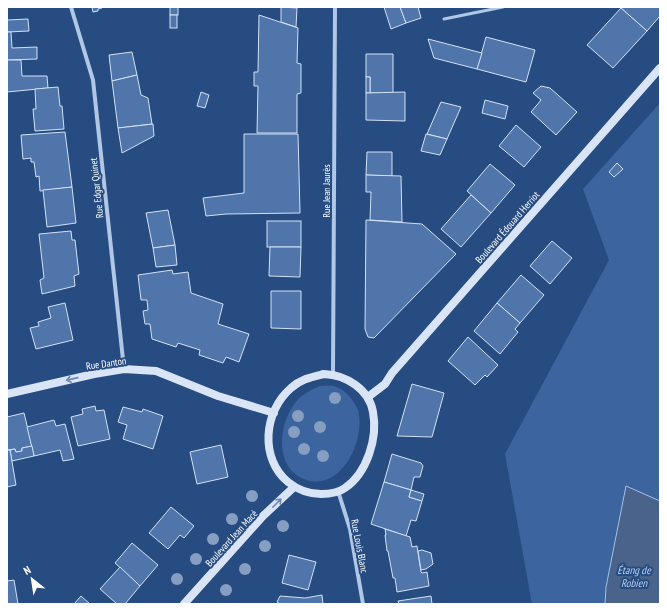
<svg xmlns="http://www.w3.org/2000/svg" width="667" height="611" viewBox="0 0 667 611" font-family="'PT Sans Narrow',sans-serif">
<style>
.green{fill:#3c659f}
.water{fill:#49638a;stroke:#a4c1e7}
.building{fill:#5075aa;stroke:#d3e1f5}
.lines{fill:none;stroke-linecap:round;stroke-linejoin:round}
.lane{stroke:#b0c7e6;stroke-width:3}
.street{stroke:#b0c7e6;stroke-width:4}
.secondary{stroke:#d9e5f6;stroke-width:8}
.tree{fill:#869ec1}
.oneway{stroke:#6e89b0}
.labels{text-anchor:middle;stroke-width:4;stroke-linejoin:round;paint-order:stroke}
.street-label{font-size:10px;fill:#fff;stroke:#274c82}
.water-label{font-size:11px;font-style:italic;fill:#bbd1ee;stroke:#274c82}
</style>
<rect width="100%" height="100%" fill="#274c82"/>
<g class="green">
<polygon points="660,103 660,604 532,604 505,454 609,260 583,189"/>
<path d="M320 386C324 386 329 385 333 386 335 386 338 388 341 389 347 393 355 402 358 410 366 439 342 491 307 480 274 470 278 425 295 403 302 394 311 390 320 386Z"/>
</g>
<polygon class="water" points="626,486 660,501 660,604 605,604 606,587"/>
<g class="building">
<polygon points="92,7 102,7 102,8 98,9 98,11 93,12"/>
<rect x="170" y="7" width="8" height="8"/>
<polygon points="281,7 297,8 296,27 281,22"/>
<polygon points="384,7 400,7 406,23 391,29"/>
<polygon points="400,7 418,7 421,18 406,23"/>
<polygon points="622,7 660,7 660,16 647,31 621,8"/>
<polygon points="621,8 647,31 613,68 587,45"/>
<rect x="170" y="15" width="7" height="13"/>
<polygon points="259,15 298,28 297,63 301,64 301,93 297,94 297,133 257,133 258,86 254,86 254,72 258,72"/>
<polygon points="28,19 29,31 7,32 7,20"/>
<polygon points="7,32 11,32 12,48 37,47 37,59 7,60"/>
<polygon points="486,37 535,50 526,82 477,69"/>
<polygon points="428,39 482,53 477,69 434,58"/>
<polygon points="132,52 137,75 112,81 109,55"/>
<polygon points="366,54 393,54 393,93 370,93 370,77 366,77"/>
<polygon points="7,60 21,60 22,76 47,76 48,88 7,92"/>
<polygon points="137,75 141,95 148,98 152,124 118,128 112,81"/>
<rect x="366" y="77" width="4" height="16"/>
<polygon points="541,86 550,88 577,112 556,135 531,112 541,100 533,93"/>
<polygon points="58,87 60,106 62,106 64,129 35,131 33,109 36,109 35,89"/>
<polygon points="201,92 209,95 205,108 197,106"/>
<polygon points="405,92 405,121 366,120 366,93"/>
<polygon points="485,100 508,106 505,119 482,113"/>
<polygon points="441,102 461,107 447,139 427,134"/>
<polygon points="153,124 154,136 122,153 118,128"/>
<polygon points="516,125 541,147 524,167 499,146"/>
<polygon points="65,132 72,187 40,191 39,176 36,177 34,162 31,162 31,158 23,159 21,135"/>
<polygon points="244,134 298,134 300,213 226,214 206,216 203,198 244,193"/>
<polygon points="426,134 447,139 440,155 421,151"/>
<polygon points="367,152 392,152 392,176 366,175"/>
<polygon points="617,163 623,169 614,177 609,172"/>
<polygon points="490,164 515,185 491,213 467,191"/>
<polygon points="366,175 401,176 402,222 370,220 371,192 366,192"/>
<polygon points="72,187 76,223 47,227 43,190"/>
<polygon points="471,195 491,213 461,247 441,229"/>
<polygon points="168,210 175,245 153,248 146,213"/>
<polygon points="366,220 422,224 456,254 374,338 368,337 365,329"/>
<rect x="267" y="221" width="34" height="26"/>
<polygon points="71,231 72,240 75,240 79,274 74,276 75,286 42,294 40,280 44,278 39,234"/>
<polygon points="552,241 572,258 550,284 530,266"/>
<polygon points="175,245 177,265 156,267 153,248"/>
<polygon points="270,247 301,247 300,277 269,276"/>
<polygon points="172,270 173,274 188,272 191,293 223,304 218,324 249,334 239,362 226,357 223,363 199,355 200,350 178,343 176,347 152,339 150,324 145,324 143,311 148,310 147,300 141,300 138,275"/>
<polygon points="521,275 544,295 520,323 497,303"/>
<polygon points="271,291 301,291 301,329 271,328"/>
<polygon points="65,303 73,340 36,349 30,328 39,326 38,322 51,318 48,307"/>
<polygon points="497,303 520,323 515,329 518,332 500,354 474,331"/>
<polygon points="468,337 498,365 487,377 485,375 475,385 448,361"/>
<polygon points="412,384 444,393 432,437 397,436"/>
<polygon points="95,406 96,411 104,410 110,439 78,446 71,417 83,414 82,409"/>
<polygon points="123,407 142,412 143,409 163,416 153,449 123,439 127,425 118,422"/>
<polygon points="24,413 32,446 22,448 22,451 16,452 15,449 7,450 7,417"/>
<polygon points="54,420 56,426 65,424 74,459 63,461 60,450 34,456 27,427"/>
<polygon points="221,445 228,477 197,484 190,452"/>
<polygon points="32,446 34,456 12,461 10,450 15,449 16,452 22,451 22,448"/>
<polygon points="7,450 10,450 16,485 7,487"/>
<polygon points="392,454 421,463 423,466 420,477 414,477 411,490 384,482"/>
<polygon points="384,482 411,490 409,497 422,501 416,521 411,520 406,536 371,524"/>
<polygon points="411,490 424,494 422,501 409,497"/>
<polygon points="171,507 194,526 184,538 180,535 168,549 149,533"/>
<polygon points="385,529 410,537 412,547 417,546 421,572 422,573 427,572 429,586 397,592 395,578 393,578 388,551 387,551 385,535 386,535"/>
<polygon points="132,543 158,565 140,586 115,563"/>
<polygon points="422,550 431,553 433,564 426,569 421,570 418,551"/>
<polygon points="289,555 316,562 308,590 282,583"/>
<polygon points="120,567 140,586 125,604 117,604 100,589"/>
<polygon points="14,580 18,604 7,604 7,581"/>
<polygon points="322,595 323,604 280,604 277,602 280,596 305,598"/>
<polygon points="81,596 90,604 74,604"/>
<polygon points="431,596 432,604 399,604 398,601"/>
</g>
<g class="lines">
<polyline class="lane" points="444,19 503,7"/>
<g class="street">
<polyline points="71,7 93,80 124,369"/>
<polyline points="333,375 335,7"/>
<polyline points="338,491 350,529 363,604"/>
</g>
<g class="secondary">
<path d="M324 374C346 375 369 389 373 412 378 438 367 473 345 488 338 493 329 494 321 494 309 494 298 490 288 482 260 459 263 412 291 388 301 379 312 377 324 374Z"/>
<polyline points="7,394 94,374 124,369 156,371 218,396 274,413"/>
<polyline points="368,397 385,384 392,373 660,68"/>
<polyline points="184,604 263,516 294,487"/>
</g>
</g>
<g class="tree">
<circle cx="335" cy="398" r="6"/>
<circle cx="298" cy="416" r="6"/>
<circle cx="320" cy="427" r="6"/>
<circle cx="294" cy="432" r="6"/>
<circle cx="304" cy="449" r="6"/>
<circle cx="323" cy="456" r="6"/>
<circle cx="252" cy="496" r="6"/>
<circle cx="232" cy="519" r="6"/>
<circle cx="283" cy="526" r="6"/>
<circle cx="213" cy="539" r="6"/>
<circle cx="265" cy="546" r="6"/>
<circle cx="196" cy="559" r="6"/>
<circle cx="245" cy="569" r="6"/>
<circle cx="177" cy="579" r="6"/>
<circle cx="226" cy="590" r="6"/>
</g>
<defs><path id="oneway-shaft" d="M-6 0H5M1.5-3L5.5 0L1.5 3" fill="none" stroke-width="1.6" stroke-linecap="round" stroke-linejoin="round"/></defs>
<g class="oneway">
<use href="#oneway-shaft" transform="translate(72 379) rotate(167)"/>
<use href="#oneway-shaft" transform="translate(277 503) rotate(-45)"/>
</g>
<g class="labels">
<g class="street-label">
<text transform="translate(96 188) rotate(-96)" y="4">Rue Edgar Quinet</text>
<text transform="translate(326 191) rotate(-90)" y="4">Rue Jean Jaurès</text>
<text transform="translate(507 227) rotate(-49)" y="4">Boulevard Édouard Herriot</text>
<text transform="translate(106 363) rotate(-8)" y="4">Rue Danton</text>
<text transform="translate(231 538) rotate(-48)" y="4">Boulevard Jean Macé</text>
<text transform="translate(360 546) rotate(79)" y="4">Rue Louis Blanc</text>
</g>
<g class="water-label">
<text x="634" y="574">Étang de<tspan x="634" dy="13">Robien</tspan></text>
</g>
</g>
<rect width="667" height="611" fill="none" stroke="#ffffff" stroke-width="16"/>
<g transform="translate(32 579) rotate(330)" stroke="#274c82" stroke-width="3" paint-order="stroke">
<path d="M0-3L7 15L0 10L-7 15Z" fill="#ffffff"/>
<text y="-6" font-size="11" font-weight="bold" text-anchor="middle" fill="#ffffff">N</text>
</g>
</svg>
